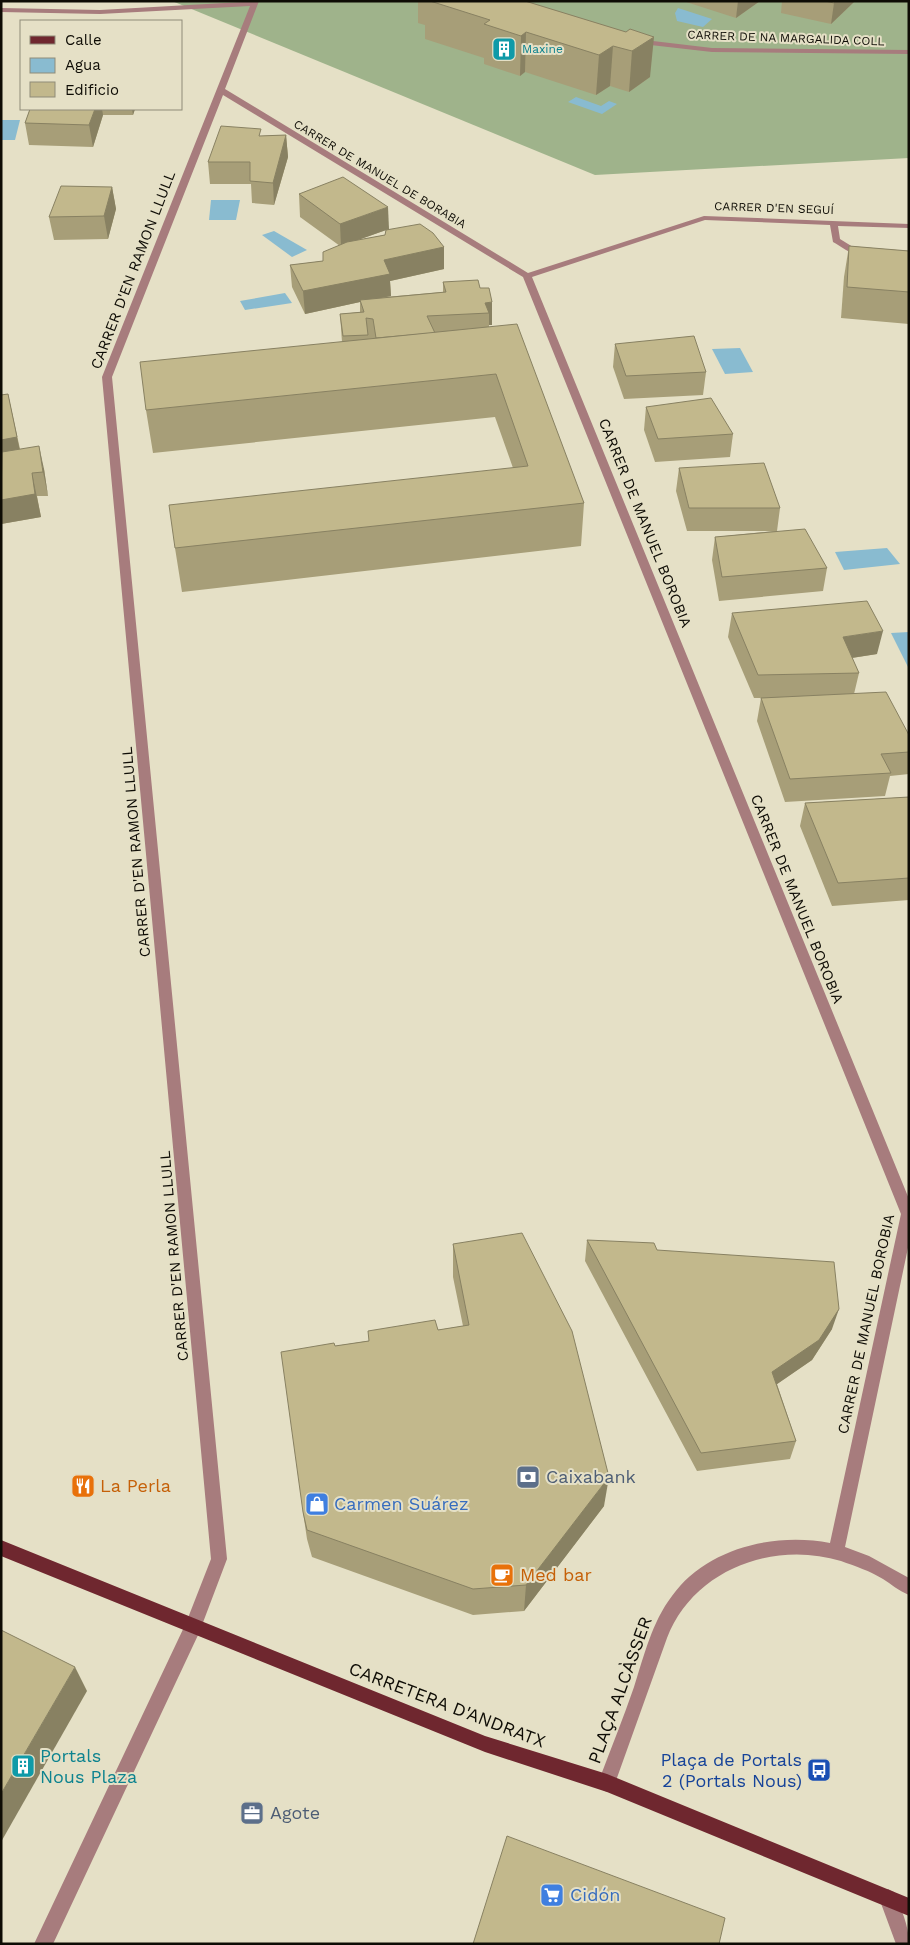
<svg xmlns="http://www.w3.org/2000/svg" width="910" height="1945" viewBox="0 0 910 1945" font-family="'Work Sans',sans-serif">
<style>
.forest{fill:#9fb38b}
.water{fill:#89bbd0}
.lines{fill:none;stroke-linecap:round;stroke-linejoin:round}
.minor{fill:#a77c7d;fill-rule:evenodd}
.major{fill:#6f272f;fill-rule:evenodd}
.wall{fill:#a79e78;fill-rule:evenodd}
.shaded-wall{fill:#888162}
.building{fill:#c2b88c;stroke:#888162}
.labels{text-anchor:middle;stroke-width:4;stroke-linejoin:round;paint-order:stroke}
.far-street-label{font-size:12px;fill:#0e0c05;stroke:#e5e0c6}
.far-culture-label{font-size:12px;fill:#0d838f;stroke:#e5e0c6;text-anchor:start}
.street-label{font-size:15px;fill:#0e0c05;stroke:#e5e0c6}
.near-service-label{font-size:18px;fill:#4e5e75;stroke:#e5e0c6;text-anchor:start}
.near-food-label{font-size:18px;fill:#c56008;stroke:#e5e0c6;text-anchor:start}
.near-shop-label{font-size:18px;fill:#366cbe;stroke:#e5e0c6;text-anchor:start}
.near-street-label{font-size:18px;fill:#0e0c05;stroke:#e5e0c6}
.near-culture-label{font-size:18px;fill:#0d838f;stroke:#e5e0c6;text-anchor:start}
.near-transit-label{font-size:18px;fill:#164399;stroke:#e5e0c6;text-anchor:end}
</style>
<rect width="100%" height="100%" fill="#e5e0c6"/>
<polygon class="forest" points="172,1 909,1 909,158 595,175"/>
<g class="water">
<polygon points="678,8 712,19 703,27 677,21 675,13"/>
<polygon points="576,97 601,106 609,101 617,104 602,114 568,102"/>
<polygon points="1,120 20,120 15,140 1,140"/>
<polygon points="211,200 240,200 236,220 209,220"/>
<polygon points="274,231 307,250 292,257 262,235"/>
<polygon points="285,293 292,303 245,310 240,301"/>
<polygon points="740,348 753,372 725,374 712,349"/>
<polygon points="887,548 900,564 844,570 835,552"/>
<polygon points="909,632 909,669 891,633"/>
</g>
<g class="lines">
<g class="minor">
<path d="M259 1 225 89 528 273 704 216 909 224V228L838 226 840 239 861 252 868 253V257C855 258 844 248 833 242L830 225 705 220 532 277 909 1199V1243L845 1547 869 1556 909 1578V1595C899 1591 891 1584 883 1579 870 1571 855 1566 841 1561 773 1540 693 1570 667 1638L613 1789 607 1792 601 1789 598 1783C610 1751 623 1719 634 1687 644 1656 652 1622 672 1596 706 1548 775 1532 830 1543L901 1214 523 277 223 95 112 377 227 1559 199 1633 53 1944H34L186 1623 211 1559 102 377 250 6 100 14 1 12V8L100 10Z"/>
<polygon points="636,39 712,48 909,50 909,54 712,52 633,43 632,41"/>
<path d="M888 1889 894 1892C901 1909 909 1925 909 1944H896L879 1898 882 1892Z"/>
</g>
<polygon class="major" points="1,1540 485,1736 607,1774 909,1898 909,1916 607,1792 485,1752 1,1556"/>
</g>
<g class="wall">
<polygon points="418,1 525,1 626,32 650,77 629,92 610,86 596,95 525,72 520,76 484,64 484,58 425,39 425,25 418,23"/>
<polygon points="683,1 760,1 736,18"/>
<polygon points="782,1 855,1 831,24 781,13"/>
<polygon points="30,109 135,109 133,115 103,115 93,147 29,145 25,123"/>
<polygon points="286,135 288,157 274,205 252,203 251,184 210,184 208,162 262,136"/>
<polygon points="112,187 116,209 108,239 54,240 49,217"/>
<path d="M299 194 389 229 444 247V269L390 281 391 296 385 297 443 292V282L480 288H489L492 325H489V327L584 503 581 546 182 592 175 548 513 468 495 417 153 453 146 410 342 342 340 314 360 312V302L305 314 292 287 290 265 323 261 340 246 300 217ZM386 230 385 235 358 240Z"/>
<polygon points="849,246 909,251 909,324 841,318 844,277"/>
<polygon points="615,344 706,372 703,395 624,399 613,367"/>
<polygon points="8,394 20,449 44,469 48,496 37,496 41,517 1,524 1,395"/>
<polygon points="646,407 733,434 730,457 655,462 644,430"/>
<polygon points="679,468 780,508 777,531 827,568 823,591 719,601 712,560 715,537 774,531 687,531 676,491"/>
<polygon points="732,613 877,654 852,658 859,673 854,694 909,735 909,774 890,776 885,796 785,802 757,721 761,698 754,698 728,637"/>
<polygon points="909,797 909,900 832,906 800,826 805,803"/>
<polygon points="587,1240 657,1250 832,1329 812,1360 777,1384 796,1441 790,1459 697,1471 585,1261"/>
<polygon points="453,1244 604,1506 524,1611 473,1615 312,1557 307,1539 303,1512 335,1346 463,1326 453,1277"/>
</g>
<g class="shaded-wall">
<polygon points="738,1 760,1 736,18"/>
<polygon points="836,1 855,1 831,24 834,3"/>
<polygon points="526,32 525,72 520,76 521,36"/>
<polygon points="654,37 650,77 629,92 632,51"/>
<polygon points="613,46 610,86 596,95 599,55"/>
<polygon points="95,109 102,109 103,115 93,147 89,125"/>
<polygon points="132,109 135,109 133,115"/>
<polygon points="286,135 288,157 274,205 273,183"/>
<polygon points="112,187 116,209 108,239 104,216"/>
<polygon points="388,207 389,229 341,246 340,224"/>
<polygon points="444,247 444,269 390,281 391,296 361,302 360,300 360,302 305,314 303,291 384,260"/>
<polygon points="492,302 492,325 489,325 489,313 485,303"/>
<polygon points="8,394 22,461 1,464 1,440"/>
<polygon points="39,446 44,469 48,496 43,472"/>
<polygon points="32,473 41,517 1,524 1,500"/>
<polygon points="883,631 877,654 838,660 843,637"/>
<polygon points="839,1309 832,1329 812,1360 767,1391 772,1372"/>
<polygon points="609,1477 604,1506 524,1611 526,1585"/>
<polygon points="75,1667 87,1691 1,1842 1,1794"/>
</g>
<g class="building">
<polygon points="430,1 525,1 626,32 630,29 654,37 632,51 613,46 599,55 526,32 521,36 484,24 490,20"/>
<polygon points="825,1 836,1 834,3"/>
<polygon points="30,109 95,109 89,125 25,123"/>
<polygon points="221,126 261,129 259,136 286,135 273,183 250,181 250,162 208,162"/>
<polygon points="343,177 388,207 340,224 299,194"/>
<polygon points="61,186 112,187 104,216 49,217"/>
<polygon points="420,224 433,233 444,247 384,260 390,274 303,291 290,265 323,261 323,252 347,242 385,235 386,230"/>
<polygon points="849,246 909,251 909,292 847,287"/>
<polygon points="478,280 480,288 489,288 492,302 485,303 489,313 427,316 435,333 376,338 373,319 366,318 368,335 343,336 340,314 364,312 360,300 446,292 443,282"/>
<polygon points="517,324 584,503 175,548 169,505 528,466 496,374 146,410 140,362"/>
<polygon points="694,336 706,372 626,376 615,344"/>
<polygon points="8,394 17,437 1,440 1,395"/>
<polygon points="711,398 733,434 658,439 646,407"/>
<polygon points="39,446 43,472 32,473 35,494 1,500 2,452"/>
<polygon points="764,463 780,508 689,508 679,468"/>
<polygon points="805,529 827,568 722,577 715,537"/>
<polygon points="867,601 883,631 843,637 859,673 758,675 732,613"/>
<polygon points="886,692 909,735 909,752 881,754 891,773 790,779 761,698"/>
<polygon points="909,797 909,878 838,883 805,803"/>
<polygon points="522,1233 572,1331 609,1477 526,1585 473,1589 307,1530 303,1512 281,1352 334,1343 335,1346 369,1341 368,1331 435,1320 438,1330 469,1325 453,1244"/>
<polygon points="587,1240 654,1243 657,1250 834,1262 839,1309 819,1340 772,1372 796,1441 701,1453"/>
<polygon points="1,1630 75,1667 1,1794"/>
<polygon points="507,1836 725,1918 719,1944 473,1944"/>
</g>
<defs>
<g id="building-square" transform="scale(1.25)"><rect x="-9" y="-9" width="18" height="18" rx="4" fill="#0f9aa8" stroke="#e5e0c6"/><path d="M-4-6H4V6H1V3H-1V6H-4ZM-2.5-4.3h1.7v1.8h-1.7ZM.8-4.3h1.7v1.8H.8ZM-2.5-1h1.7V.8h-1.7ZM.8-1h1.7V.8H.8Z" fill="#fff"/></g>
<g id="bank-square" transform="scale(1.25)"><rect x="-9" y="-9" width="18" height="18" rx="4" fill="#5c6f8a" stroke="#e5e0c6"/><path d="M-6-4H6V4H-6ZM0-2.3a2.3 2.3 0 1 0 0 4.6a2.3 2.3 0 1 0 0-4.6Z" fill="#fff"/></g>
<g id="restaurant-square" transform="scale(1.25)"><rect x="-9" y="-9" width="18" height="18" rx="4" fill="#e8710a" stroke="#e5e0c6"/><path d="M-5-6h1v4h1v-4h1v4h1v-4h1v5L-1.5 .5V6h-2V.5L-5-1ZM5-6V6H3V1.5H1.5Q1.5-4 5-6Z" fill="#fff"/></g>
<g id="shop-square" transform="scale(1.25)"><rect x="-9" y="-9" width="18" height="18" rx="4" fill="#3f7fe0" stroke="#e5e0c6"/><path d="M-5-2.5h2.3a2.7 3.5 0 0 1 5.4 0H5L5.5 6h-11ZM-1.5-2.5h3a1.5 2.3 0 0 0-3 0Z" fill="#fff"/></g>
<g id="cafe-square" transform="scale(1.25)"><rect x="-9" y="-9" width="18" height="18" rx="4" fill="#e8710a" stroke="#e5e0c6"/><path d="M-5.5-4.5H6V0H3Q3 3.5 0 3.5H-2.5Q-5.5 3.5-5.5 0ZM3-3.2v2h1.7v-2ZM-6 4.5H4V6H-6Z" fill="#fff"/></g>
<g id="bus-square" transform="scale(1.25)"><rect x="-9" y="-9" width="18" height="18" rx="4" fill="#1a4fb4" stroke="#e5e0c6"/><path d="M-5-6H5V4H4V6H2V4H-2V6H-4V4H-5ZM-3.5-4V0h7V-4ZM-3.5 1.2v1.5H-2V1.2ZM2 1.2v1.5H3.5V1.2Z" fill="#fff"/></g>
<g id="office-square" transform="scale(1.25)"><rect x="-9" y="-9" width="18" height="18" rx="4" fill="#5c6f8a" stroke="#e5e0c6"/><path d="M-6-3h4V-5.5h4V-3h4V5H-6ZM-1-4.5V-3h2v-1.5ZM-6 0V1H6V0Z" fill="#fff"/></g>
<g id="supermarket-square" transform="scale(1.25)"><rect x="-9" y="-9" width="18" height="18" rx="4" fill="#3f7fe0" stroke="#e5e0c6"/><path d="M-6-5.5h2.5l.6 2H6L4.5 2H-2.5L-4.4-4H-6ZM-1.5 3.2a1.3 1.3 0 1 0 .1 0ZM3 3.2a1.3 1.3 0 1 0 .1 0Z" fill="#fff"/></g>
</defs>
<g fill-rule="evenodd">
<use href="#building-square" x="504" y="49"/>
<use href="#bank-square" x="528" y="1477"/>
<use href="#restaurant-square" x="83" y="1486"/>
<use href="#shop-square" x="317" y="1504"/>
<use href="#cafe-square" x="502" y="1575"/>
<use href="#building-square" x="23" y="1766"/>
<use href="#bus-square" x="819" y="1770"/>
<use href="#office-square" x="252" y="1813"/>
<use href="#supermarket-square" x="552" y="1895"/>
</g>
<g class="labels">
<g class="far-street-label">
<text transform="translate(786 38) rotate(2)" y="4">CARRER DE NA MARGALIDA COLL</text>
<text transform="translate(380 174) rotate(31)" y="4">CARRER DE MANUEL DE BORABIA</text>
<text transform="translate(774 208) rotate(2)" y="4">CARRER D'EN SEGUÍ</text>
</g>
<g class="far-culture-label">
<text x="522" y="53">Maxine</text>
</g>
<g class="street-label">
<text transform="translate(133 270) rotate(-69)" y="5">CARRER D'EN RAMON LLULL</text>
<text transform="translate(645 523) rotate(68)" y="5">CARRER DE MANUEL BOROBIA</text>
<text transform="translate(136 852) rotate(-95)" y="5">CARRER D'EN RAMON LLULL</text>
<text transform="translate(797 899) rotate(68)" y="5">CARRER DE MANUEL BOROBIA</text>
<text transform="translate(174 1256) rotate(-95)" y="5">CARRER D'EN RAMON LLULL</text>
<text transform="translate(866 1324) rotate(-78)" y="5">CARRER DE MANUEL BOROBIA</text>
</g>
<g class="near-service-label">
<text x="546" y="1483">Caixabank</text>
<text x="270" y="1819">Agote</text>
</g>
<g class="near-food-label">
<text x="100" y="1492">La Perla</text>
<text x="520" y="1581">Med bar</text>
</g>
<g class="near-shop-label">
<text x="334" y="1510">Carmen Suárez</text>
<text x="570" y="1901">Cidón</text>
</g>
<g class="near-street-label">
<text transform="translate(620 1690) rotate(-70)" y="6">PLAÇA ALCÀSSER</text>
<text transform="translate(447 1705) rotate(21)" y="6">CARRETERA D'ANDRATX</text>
</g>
<g class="near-culture-label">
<text x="40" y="1762">Portals<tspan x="40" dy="21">Nous Plaza</tspan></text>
</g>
<g class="near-transit-label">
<text x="802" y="1766">Plaça de Portals<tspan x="802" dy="21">2 (Portals Nous)</tspan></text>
</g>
</g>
<rect width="910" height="1945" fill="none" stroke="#0e0c05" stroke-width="5"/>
<rect x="20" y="20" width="162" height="90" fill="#e5e0c6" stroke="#8f8b79"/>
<rect x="30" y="36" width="25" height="8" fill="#6f272f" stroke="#8f8b79"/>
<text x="65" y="45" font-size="15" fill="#0e0c05">Calle</text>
<rect x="30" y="58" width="25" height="15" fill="#89bbd0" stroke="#8f8b79"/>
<text x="65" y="70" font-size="15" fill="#0e0c05">Agua</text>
<rect x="30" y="82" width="25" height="15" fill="#c2b88c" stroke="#8f8b79"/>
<text x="65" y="95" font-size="15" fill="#0e0c05">Edificio</text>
</svg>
